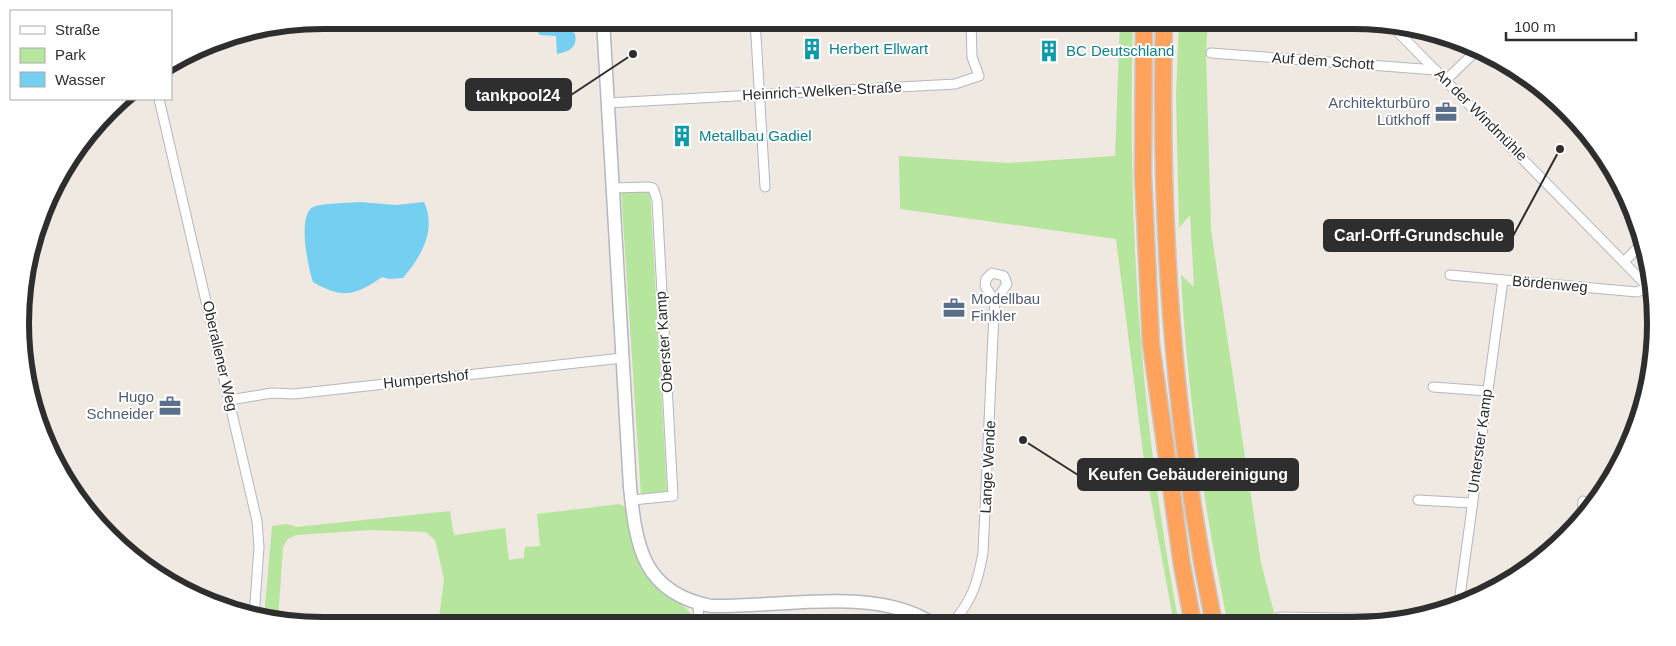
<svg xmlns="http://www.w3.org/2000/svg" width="1676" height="646" viewBox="0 0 1676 646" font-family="Arial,sans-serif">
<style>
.green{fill:#b6e59e}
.water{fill:#75cff0}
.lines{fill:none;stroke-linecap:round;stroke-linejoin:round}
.minor-casing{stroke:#b4b7c1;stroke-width:11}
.secondary-casing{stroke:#b4b7c1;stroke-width:15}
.motorway-casing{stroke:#c9c9c9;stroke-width:19}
.minor{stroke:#fff;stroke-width:9}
.secondary{stroke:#fff;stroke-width:12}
.motorway{stroke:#ffa35c;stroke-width:16}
.labels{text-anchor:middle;stroke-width:4;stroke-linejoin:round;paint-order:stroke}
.culture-label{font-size:15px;fill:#0d838f;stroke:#fff;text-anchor:start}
.street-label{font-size:15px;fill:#2e2e2e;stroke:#fff}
.service-label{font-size:15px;fill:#4e5e75;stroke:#fff;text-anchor:end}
.rim{fill:none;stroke:#2e2e2e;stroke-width:6}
.leader{fill:none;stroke:#2e2e2e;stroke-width:2}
.callout-dot{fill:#2e2e2e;stroke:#fff;stroke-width:2}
.callout{fill:#2e2e2e;stroke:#2e2e2e;stroke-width:2}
.callout-label{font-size:16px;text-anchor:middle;font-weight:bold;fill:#fff}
</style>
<rect width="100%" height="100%" fill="#efe9e1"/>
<g class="green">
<polygon points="323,20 405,20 224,37 225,36"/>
<path d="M1120 20H1133C1127 224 1141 423 1179 624H1174L1144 461 1116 239 900 209 899 156 1008 163 1115 156Z"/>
<path d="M1179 20H1208L1206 52 1211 230 1261 563 1277 624H1228C1204 509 1187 392 1181 275L1194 287 1190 215 1179 228 1176 95Z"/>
<polygon points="650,189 667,493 641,495 621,191"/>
<path d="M619 504 626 507C632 537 636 571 661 592 677 605 688 602 696 625L438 626 444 579 435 540 426 532 371 530 296 535 288 539 283 547 278 620 264 618 272 526 287 524 296 527 450 511 454 535 505 528 509 560 524 558 525 547 540 546 537 514Z"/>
</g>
<g class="water">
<path d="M538 20H558L575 34C578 47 569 52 557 54L556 36 540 35 536 30Z"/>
<path d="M360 202 396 205 424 202C437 230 421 257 403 278L389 279 382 277C355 296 342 299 313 282 308 267 297 216 313 207 322 203 349 203 360 202Z"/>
</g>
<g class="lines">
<g class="minor-casing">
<g id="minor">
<polyline points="755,20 765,187"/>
<polyline points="1391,25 1653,292"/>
<polyline points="1211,53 1436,70"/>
<polyline points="1446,80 1475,52"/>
<polyline points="159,99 257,521 259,547 254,617"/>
<polyline points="608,103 955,84 979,76 972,57 971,20"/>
<polyline points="612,188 649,187 653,188 657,200 673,496 632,500"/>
<polyline points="1624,262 1640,245"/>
<polyline points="1450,275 1637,292 1649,287"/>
<polyline points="1433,387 1487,391"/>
<polyline points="230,400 272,393 294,394 622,358"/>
<polyline points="1418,500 1471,503"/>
<polyline points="1582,517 1583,501"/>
<polyline points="698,603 699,625"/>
<polyline points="1459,603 1503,280"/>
<polyline points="1280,617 1406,619"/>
<path d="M952 624C973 598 977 585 983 553L994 313 995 302 1007 284 1004 276 992 273 986 279 985 286 995 302"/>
</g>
</g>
<g class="secondary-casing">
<path id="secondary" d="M603 20 630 487C636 547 643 593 711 606 778 608 876 585 933 624"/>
</g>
<g class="motorway-casing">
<g id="motorway">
<polyline points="1144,20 1143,175 1151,344 1182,565 1193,624"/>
<path d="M1164 20C1159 223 1173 425 1214 624"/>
</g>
</g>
<use href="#minor" class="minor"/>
<use href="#secondary" class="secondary"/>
<use href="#motorway" class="motorway"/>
</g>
<defs>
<g id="building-bare" transform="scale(1.725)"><path d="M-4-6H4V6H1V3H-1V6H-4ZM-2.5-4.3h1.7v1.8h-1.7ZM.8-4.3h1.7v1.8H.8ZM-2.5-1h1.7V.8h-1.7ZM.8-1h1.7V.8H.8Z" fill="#0f9aa8" stroke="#fff" stroke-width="2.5" paint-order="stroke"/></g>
<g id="office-bare" transform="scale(1.725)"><path d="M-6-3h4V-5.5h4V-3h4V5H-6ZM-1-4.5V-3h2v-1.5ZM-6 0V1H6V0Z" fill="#5c6f8a" stroke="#fff" stroke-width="2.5" paint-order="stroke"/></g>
</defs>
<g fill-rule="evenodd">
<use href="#building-bare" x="812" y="49"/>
<use href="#building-bare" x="1049" y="51"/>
<use href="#office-bare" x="1446" y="112"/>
<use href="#building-bare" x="682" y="136"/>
<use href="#office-bare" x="954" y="308"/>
<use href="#office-bare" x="170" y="406"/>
</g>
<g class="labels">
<g class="culture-label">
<text x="829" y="54">Herbert Ellwart</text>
<text x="1066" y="56">BC Deutschland</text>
<text x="699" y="141">Metallbau Gadiel</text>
</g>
<g class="street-label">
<text transform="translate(1323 61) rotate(4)" y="5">Auf dem Schott</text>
<text transform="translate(822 91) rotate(-3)" y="5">Heinrich-Welken-Straße</text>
<text transform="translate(1481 115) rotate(45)" y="5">An der Windmühle</text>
<text transform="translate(1550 284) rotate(5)" y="5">Bördenweg</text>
<text transform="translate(664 342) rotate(-94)" y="5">Oberster Kamp</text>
<text transform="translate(220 356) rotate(77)" y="5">Oberallener Weg</text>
<text transform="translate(426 379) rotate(-6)" y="5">Humpertshof</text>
<text transform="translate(1480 441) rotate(-82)" y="5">Unterster Kamp</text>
<text transform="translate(988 467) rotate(-87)" y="5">Lange Wende</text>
</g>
<g class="service-label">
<text x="1430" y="108">Architekturbüro<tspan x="1430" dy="17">Lütkhoff</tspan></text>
<text x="971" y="304" text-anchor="start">Modellbau<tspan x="971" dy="17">Finkler</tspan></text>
<text x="154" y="402">Hugo<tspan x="154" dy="17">Schneider</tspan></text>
</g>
</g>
<path d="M0 0H1676V646H0ZM323 29H1353A294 294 0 0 1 1647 323V323A294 294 0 0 1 1353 617H323A294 294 0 0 1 29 323V323A294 294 0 0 1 323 29Z" fill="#fff" fill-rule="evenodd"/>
<path class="rim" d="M323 29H1353A294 294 0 0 1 1647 323V323A294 294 0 0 1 1353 617H323A294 294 0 0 1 29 323V323A294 294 0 0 1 323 29Z"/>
<path class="leader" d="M633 54L571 95M1560 149L1513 236M1023 440L1078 475"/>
<g class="callout-dot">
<circle cx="633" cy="54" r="5"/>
<circle cx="1560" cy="149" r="5"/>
<circle cx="1023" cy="440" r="5"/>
</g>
<g class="callout">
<rect x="466" y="79" width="105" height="31" rx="5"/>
<rect x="1324" y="220" width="189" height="31" rx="5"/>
<rect x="1078" y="459" width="220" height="31" rx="5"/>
</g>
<g class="callout-label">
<text x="518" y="101">tankpool24</text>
<text x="1419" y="241">Carl-Orff-Grundschule</text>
<text x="1188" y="480">Keufen Gebäudereinigung</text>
</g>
<rect x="10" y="10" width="162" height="90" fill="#ffffff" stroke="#ababab"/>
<rect x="20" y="26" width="25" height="8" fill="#ffffff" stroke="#ababab"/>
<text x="55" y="35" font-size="15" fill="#2e2e2e">Straße</text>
<rect x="20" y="48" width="25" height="15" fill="#b6e59e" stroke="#ababab"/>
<text x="55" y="60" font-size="15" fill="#2e2e2e">Park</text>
<rect x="20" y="72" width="25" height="15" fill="#75cff0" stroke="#ababab"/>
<text x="55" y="85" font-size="15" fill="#2e2e2e">Wasser</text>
<path d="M1506 32v8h130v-8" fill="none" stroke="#2e2e2e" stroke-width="2.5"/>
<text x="1514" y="32" font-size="15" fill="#2e2e2e" stroke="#ffffff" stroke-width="4" paint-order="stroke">100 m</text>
</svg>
